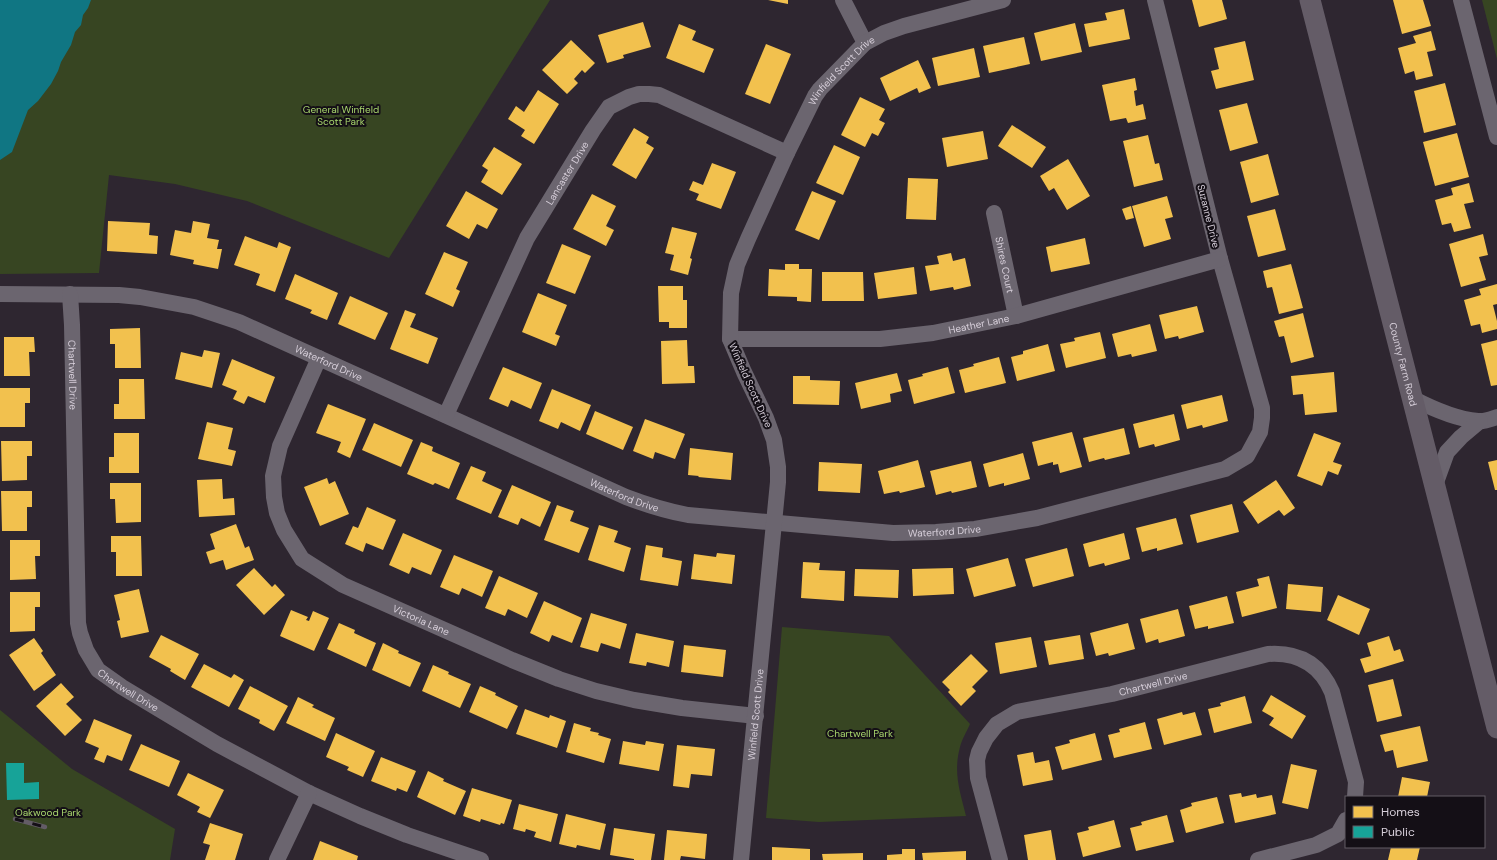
<svg xmlns="http://www.w3.org/2000/svg" width="1497" height="860" viewBox="0 0 1497 860" font-family="'DM Sans',sans-serif">
<style>
.green{fill:#374522}
.water{fill:#107683}
.homes{fill:#f2c14e}
.public{fill:#17a398}
.lines{fill:none;stroke-linecap:round;stroke-linejoin:round}
.minor{stroke:#6b656f;stroke-width:16}
.major{stroke:#645c67;stroke-width:21}
.rail-casing{stroke:#635c66;stroke-width:4.5}
.rail{stroke:#140f16;stroke-width:3;stroke-dasharray:9;stroke-linecap:butt}
.labels{text-anchor:middle;stroke-width:4;stroke-linejoin:round;paint-order:stroke}
.street-label{font-size:10px;fill:#d7cfda;stroke:#140f16}
.park-label{font-size:10px;fill:#a8d66d;stroke:#140f16}
</style>
<rect width="100%" height="100%" fill="#2e2630"/>
<g class="green">
<polygon points="0,0 550,0 389,258 247,201 175,184 109,175 99,273 0,274"/>
<polygon points="1482,0 1497,0 1497,59"/>
<path d="M782 627 889 636 970 724C967 731 962 739 960 747 953 773 960 791 966 816L819 822 766 818Z"/>
<polygon points="0,710 72,769 175,829 170,860 0,860"/>
</g>
<polygon class="water" points="0,0 91,0 88,8 83,15 81,25 75,32 71,45 61,62 58,71 51,84 38,101 28,110 12,152 0,160"/>
<g class="homes">
<polygon points="768,0 788,0 788,4"/>
<polygon points="1192,0 1222,0 1227,19 1199,27"/>
<polygon points="1393,0 1423,0 1431,26 1402,34"/>
<polygon points="1124,9 1130,39 1089,47 1084,24 1107,20 1105,13"/>
<polygon points="643,22 651,47 623,55 624,58 607,63 598,35"/>
<polygon points="1075,23 1082,52 1041,61 1034,33"/>
<polygon points="679,24 696,31 692,40 714,49 704,73 666,58"/>
<polygon points="1431,31 1436,50 1427,52 1433,76 1416,80 1414,71 1405,74 1398,48 1416,43 1413,36"/>
<polygon points="1024,37 1030,64 989,73 983,46"/>
<polygon points="571,40 595,63 585,73 582,70 574,79 578,83 567,94 542,70"/>
<polygon points="1245,41 1254,80 1216,89 1211,71 1219,69 1214,48"/>
<polygon points="766,44 791,54 770,104 745,94"/>
<polygon points="974,48 980,77 938,86 932,58"/>
<polygon points="918,60 931,88 919,93 917,88 890,101 880,78"/>
<polygon points="1135,78 1137,90 1134,91 1136,106 1143,104 1146,119 1128,123 1126,118 1110,121 1102,85"/>
<polygon points="1445,83 1456,125 1424,133 1414,91"/>
<polygon points="538,90 559,104 534,144 521,136 525,130 508,119 516,106 524,112"/>
<polygon points="860,97 885,109 879,120 885,123 878,136 872,133 865,147 841,135"/>
<polygon points="1247,103 1258,143 1230,151 1219,110"/>
<polygon points="1012,125 1046,147 1032,168 998,146"/>
<polygon points="634,128 649,137 646,143 654,148 636,179 612,165"/>
<polygon points="983,131 988,159 947,167 942,138"/>
<polygon points="1457,133 1469,177 1435,186 1423,142"/>
<polygon points="1148,135 1155,164 1159,163 1163,180 1134,187 1123,141"/>
<polygon points="834,145 860,157 843,195 816,183"/>
<polygon points="494,147 522,164 502,195 481,182 488,170 482,166"/>
<polygon points="1268,154 1279,195 1251,203 1240,162"/>
<polygon points="1068,159 1090,196 1067,210 1054,188 1049,191 1040,176"/>
<polygon points="712,163 736,172 721,209 696,200 699,194 689,190 693,181 703,185"/>
<polygon points="908,178 938,179 936,220 906,219"/>
<polygon points="1469,183 1474,202 1464,204 1471,228 1454,232 1451,223 1442,225 1435,200 1453,195 1451,188"/>
<polygon points="466,191 498,209 487,229 477,224 469,239 446,226"/>
<polygon points="812,191 836,201 819,240 795,230"/>
<polygon points="592,194 616,206 606,226 614,230 606,246 573,229"/>
<polygon points="1167,196 1173,217 1165,219 1171,239 1144,247 1132,206"/>
<polygon points="1131,206 1134,218 1126,220 1122,209"/>
<polygon points="1275,209 1286,250 1258,257 1247,216"/>
<polygon points="108,221 150,223 149,235 158,236 157,254 107,251"/>
<polygon points="193,221 210,224 207,238 219,240 217,249 222,249 218,269 193,264 194,260 170,255 175,230 191,233"/>
<polygon points="672,227 697,233 690,258 692,259 688,275 670,270 674,255 665,253"/>
<polygon points="1483,234 1488,255 1479,257 1486,280 1461,287 1449,244"/>
<polygon points="245,236 277,248 279,242 291,247 275,292 256,285 260,274 234,265"/>
<polygon points="1085,238 1090,264 1051,272 1046,247"/>
<polygon points="562,244 591,256 575,294 546,283"/>
<polygon points="444,252 468,262 456,289 460,291 453,307 425,294"/>
<polygon points="951,253 953,261 965,258 971,286 954,290 953,287 930,291 925,266 939,264 937,256"/>
<polygon points="785,264 799,264 799,269 812,269 811,302 797,301 797,297 768,296 769,269 785,270"/>
<polygon points="1291,264 1303,308 1279,314 1272,287 1267,288 1263,271"/>
<polygon points="914,267 917,294 878,299 874,273"/>
<polygon points="822,272 863,272 864,301 822,301"/>
<polygon points="295,274 338,293 327,320 310,313 312,310 285,299"/>
<polygon points="1497,284 1497,304 1493,305 1497,321 1497,329 1482,333 1480,324 1471,326 1464,300 1481,295 1479,289"/>
<polygon points="658,286 683,286 683,300 687,300 687,328 669,328 669,322 659,322"/>
<polygon points="538,293 567,305 555,334 560,336 556,346 522,332"/>
<polygon points="350,296 388,313 375,340 338,324"/>
<polygon points="1197,306 1204,332 1179,339 1178,336 1165,339 1159,315"/>
<polygon points="405,310 416,314 410,327 438,338 428,364 390,349"/>
<polygon points="1303,313 1314,357 1291,363 1284,336 1279,337 1274,321"/>
<polygon points="1150,324 1157,351 1132,357 1131,354 1118,357 1112,334"/>
<polygon points="140,328 141,368 115,368 115,344 110,344 110,329"/>
<polygon points="1100,332 1106,358 1066,368 1060,344 1075,341 1074,338"/>
<polygon points="4,337 34,337 35,352 29,352 30,376 4,376"/>
<polygon points="687,340 688,366 694,366 695,383 662,384 661,341"/>
<polygon points="1497,340 1497,385 1491,386 1481,344"/>
<polygon points="1048,344 1055,371 1017,381 1011,357 1023,354 1023,351"/>
<polygon points="204,350 220,353 212,388 175,379 181,352 202,357"/>
<polygon points="999,357 1006,383 965,393 959,370 974,366 973,364"/>
<polygon points="232,359 275,377 265,403 248,396 244,404 233,399 237,391 222,385"/>
<polygon points="503,367 542,383 531,409 511,400 508,407 489,399"/>
<polygon points="948,367 955,393 914,404 908,380 923,376 922,374"/>
<polygon points="1334,372 1337,412 1305,415 1303,394 1293,395 1291,376"/>
<polygon points="897,373 902,391 890,394 891,402 861,409 855,383"/>
<polygon points="793,376 810,376 810,380 840,381 839,405 793,404"/>
<polygon points="119,379 144,379 145,419 114,419 114,404 119,404"/>
<polygon points="0,388 30,388 30,403 25,403 25,427 0,427"/>
<polygon points="552,389 591,405 580,431 561,422 558,429 539,421"/>
<polygon points="1222,395 1228,421 1203,428 1202,425 1187,429 1181,405"/>
<polygon points="328,404 366,419 350,458 337,452 341,442 316,433"/>
<polygon points="595,411 633,427 623,450 586,434"/>
<polygon points="1174,414 1180,440 1155,447 1154,444 1139,448 1133,424"/>
<polygon points="645,419 685,434 675,459 655,452 653,459 633,451"/>
<polygon points="207,422 233,428 228,449 236,451 232,466 198,459"/>
<polygon points="374,423 413,440 401,467 362,450"/>
<polygon points="1124,428 1130,454 1105,460 1104,458 1089,462 1083,438"/>
<polygon points="1072,432 1082,467 1060,473 1058,464 1053,465 1053,462 1038,466 1032,442"/>
<polygon points="114,433 139,433 139,473 109,473 109,457 114,457"/>
<polygon points="1314,433 1341,443 1333,462 1342,465 1338,475 1328,471 1322,486 1297,476"/>
<polygon points="1,441 32,441 32,456 27,456 27,480 2,481"/>
<polygon points="421,442 433,447 432,451 460,463 449,489 435,483 433,485 407,474"/>
<polygon points="690,448 733,453 731,480 698,477 699,476 688,475"/>
<polygon points="1023,453 1030,479 1004,486 1004,483 989,487 983,464"/>
<polygon points="918,460 925,487 900,493 899,491 884,494 878,471"/>
<polygon points="1497,460 1497,490 1495,490 1488,462"/>
<polygon points="971,461 977,487 952,493 951,491 936,495 930,471"/>
<polygon points="819,462 862,464 860,493 818,491"/>
<polygon points="471,466 486,472 482,481 502,490 491,514 456,499"/>
<polygon points="327,478 329,484 335,481 349,514 320,526 304,487"/>
<polygon points="222,479 223,499 234,498 235,515 199,517 197,480"/>
<polygon points="1276,480 1295,508 1284,516 1279,510 1258,524 1243,502"/>
<polygon points="110,483 141,483 141,522 116,523 115,499 110,499"/>
<polygon points="512,485 551,502 540,527 521,518 518,525 498,517"/>
<polygon points="1,491 32,491 32,507 27,507 27,531 2,531"/>
<polygon points="1232,504 1239,532 1197,543 1190,515"/>
<polygon points="557,505 574,511 570,521 589,528 579,553 544,540"/>
<polygon points="367,507 396,520 383,550 366,543 363,552 345,544 353,526 358,528"/>
<polygon points="1176,518 1183,544 1157,551 1157,548 1142,552 1136,528"/>
<polygon points="236,524 245,548 249,546 254,560 226,570 223,560 210,564 206,552 215,549 210,534"/>
<polygon points="599,525 618,531 614,542 631,548 624,572 588,560"/>
<polygon points="403,533 442,550 431,575 412,567 409,574 389,565"/>
<polygon points="1124,533 1130,559 1105,566 1104,563 1089,567 1083,544"/>
<polygon points="111,536 141,536 142,576 116,576 116,552 111,552"/>
<polygon points="10,540 40,540 40,556 35,556 36,579 10,580"/>
<polygon points="646,545 663,548 662,557 682,561 678,586 640,580"/>
<polygon points="1067,548 1074,576 1033,587 1025,559"/>
<polygon points="717,553 735,555 732,584 691,579 694,554 716,557"/>
<polygon points="454,555 493,571 482,597 462,588 459,595 440,587"/>
<polygon points="1008,558 1016,586 974,597 966,569"/>
<polygon points="803,562 820,563 819,570 845,571 844,601 801,598"/>
<polygon points="254,568 272,587 275,584 285,595 264,615 236,585"/>
<polygon points="953,568 954,594 913,596 912,569"/>
<polygon points="855,569 899,570 898,598 854,596"/>
<polygon points="499,576 538,593 527,618 508,609 505,616 485,608"/>
<polygon points="1269,576 1277,608 1242,617 1236,592 1259,586 1257,579"/>
<polygon points="1288,584 1323,587 1321,612 1286,609"/>
<polygon points="139,589 149,632 121,638 117,621 120,620 114,595"/>
<polygon points="10,592 40,592 40,607 35,607 35,631 10,632"/>
<polygon points="1338,595 1370,609 1359,635 1327,620"/>
<polygon points="1227,596 1234,623 1208,629 1208,626 1195,629 1189,606"/>
<polygon points="544,601 582,618 572,643 552,635 549,642 530,633"/>
<polygon points="1178,609 1185,636 1159,643 1158,639 1146,643 1140,619"/>
<polygon points="291,610 308,617 306,620 309,621 313,611 329,618 314,651 280,636"/>
<polygon points="591,613 627,624 620,649 601,643 598,652 580,647"/>
<polygon points="339,623 355,630 354,633 376,643 366,667 327,649"/>
<polygon points="1128,623 1135,649 1109,656 1108,653 1096,656 1090,633"/>
<polygon points="636,633 674,641 669,667 647,662 646,666 629,663"/>
<polygon points="161,635 199,654 185,680 170,671 171,669 149,657"/>
<polygon points="1080,635 1084,659 1049,665 1044,641"/>
<polygon points="1389,636 1394,651 1400,649 1404,661 1365,673 1360,659 1371,656 1367,643"/>
<polygon points="1031,637 1037,667 1000,674 995,643"/>
<polygon points="34,638 43,651 41,653 56,675 34,691 9,655"/>
<polygon points="383,643 399,651 398,653 421,663 410,687 372,670"/>
<polygon points="684,645 726,650 723,677 681,672"/>
<polygon points="971,654 988,671 972,687 976,691 961,706 948,692 950,690 942,682"/>
<polygon points="204,664 231,678 234,674 244,680 229,707 191,687"/>
<polygon points="433,665 449,672 448,674 471,684 460,708 422,691"/>
<polygon points="1393,679 1402,716 1377,722 1368,685"/>
<polygon points="61,683 74,697 66,704 82,720 65,736 36,706"/>
<polygon points="250,686 288,706 274,731 259,723 260,720 238,709"/>
<polygon points="480,686 496,693 495,695 518,706 507,729 469,712"/>
<polygon points="1271,695 1306,716 1292,739 1269,725 1274,718 1262,711"/>
<polygon points="1245,696 1252,723 1214,733 1208,709 1221,706 1220,703"/>
<polygon points="298,697 314,705 312,707 335,718 325,741 286,723"/>
<polygon points="525,709 549,718 550,715 566,721 557,748 516,734"/>
<polygon points="1182,712 1183,715 1195,712 1202,735 1164,745 1157,719"/>
<polygon points="94,719 132,735 122,761 107,755 104,763 94,759 99,748 85,742"/>
<polygon points="1145,722 1152,749 1114,758 1108,735 1120,732 1119,729"/>
<polygon points="574,723 591,728 590,731 599,733 598,735 611,739 604,763 566,752"/>
<polygon points="1420,726 1428,761 1397,768 1393,750 1385,752 1380,735"/>
<polygon points="336,733 375,751 363,777 347,770 349,767 326,757"/>
<polygon points="1095,733 1102,760 1062,770 1055,747 1070,743 1069,740"/>
<polygon points="623,741 645,745 646,741 664,744 659,771 619,764"/>
<polygon points="141,744 180,761 169,787 129,770"/>
<polygon points="677,745 715,749 712,776 691,774 689,788 673,786"/>
<polygon points="1033,752 1035,763 1049,760 1053,780 1023,786 1017,755"/>
<polygon points="381,757 416,771 407,792 397,788 396,791 371,781"/>
<polygon points="1291,764 1317,770 1308,809 1282,803"/>
<polygon points="428,771 444,779 443,781 466,791 455,815 417,797"/>
<polygon points="188,773 224,790 210,818 197,812 200,807 177,795"/>
<polygon points="1402,777 1430,782 1427,797 1398,797"/>
<polygon points="472,788 512,800 504,824 501,823 500,825 481,819 480,822 463,816"/>
<polygon points="1241,793 1242,797 1256,794 1257,798 1272,795 1276,814 1235,823 1229,795"/>
<polygon points="1217,797 1224,823 1186,833 1180,810 1192,806 1191,803"/>
<polygon points="519,804 558,814 551,842 534,837 536,832 526,829 525,832 513,829"/>
<polygon points="566,814 606,824 600,850 577,845 576,848 559,844"/>
<polygon points="1167,815 1174,842 1136,851 1130,828 1142,825 1141,822"/>
<polygon points="1114,820 1121,847 1083,857 1077,833 1089,830 1088,827"/>
<polygon points="210,823 243,834 235,860 205,860 210,845 203,843"/>
<polygon points="614,828 655,834 651,860 634,860 634,859 610,855"/>
<polygon points="667,830 707,834 705,859 681,856 680,860 664,860"/>
<polygon points="1051,830 1056,860 1028,860 1024,835"/>
<polygon points="320,841 358,856 357,860 313,860"/>
<polygon points="772,847 810,849 810,860 772,860"/>
<polygon points="1391,847 1420,847 1417,860 1388,860"/>
<polygon points="902,849 915,849 915,860 887,860 887,855 902,854"/>
<polygon points="966,851 966,860 923,860 922,853"/>
<polygon points="863,853 863,860 823,860 822,854"/>
</g>
<polygon class="public" points="6,763 24,763 24,783 39,782 39,799 7,800"/>
<g class="lines">
<g class="minor">
<polyline points="843,0 865,43"/>
<polyline points="1461,0 1497,137"/>
<path id="s1" d="M994 213 1016 316"/>
<path id="s2" d="M0 294 119 295 140 297 194 307 239 322 626 497C647 505 666 511 688 515L893 533 936 532 975 529 1037 518 1225 469 1247 456 1260 432 1262 418V408L1220 259 1155 0"/>
<path id="s3" d="M70 294 72 325 78 623 80 633 86 650 98 670 122 687 217 744 309 793 360 816 407 835 481 860"/>
<path id="s4" d="M730 339H880L933 333 1016 316 1220 259"/>
<path id="s5" d="M319 358 280 446 273 476 274 497 277 513 284 530 302 559 343 585 512 660 559 679 596 691 634 700 682 708 756 716"/>
<path d="M1412 398C1433 409 1455 419 1478 421 1484 422 1491 419 1497 417"/>
<path id="s6" d="M446 415 527 238 593 130 609 107 629 97 639 94H649L659 95 787 153"/>
<polyline points="1435,485 1447,452 1461,437 1480,421"/>
<polyline points="277,860 309,793"/>
<path id="s7" d="M741 860 778 482V467L774 440 766 418 744 372 730 339 731 293 737 265 748 239 787 153 815 96 820 89 865 43 884 33 904 26 1003 0"/>
<path id="s8" d="M1000 860 978 778 977 760 979 752 986 738 997 724 1017 712 1112 694 1268 654C1298 652 1320 664 1332 692L1356 782 1355 797"/>
<polyline points="1258,860 1316,845 1338,834 1346,820"/>
</g>
<path class="major" id="s9" d="M1310 0 1497 728"/>
<g class="rail-casing">
<polyline id="rail" points="15,819 45,827"/>
</g>
<use href="#rail" class="rail"/>
</g>
<g class="labels">
<g class="street-label">
<text dy="4" stroke="none"><textPath href="#s7" startOffset="830">Winfield Scott Drive</textPath></text>
<text dy="4" stroke="none"><textPath href="#s6" startOffset="271">Lancaster Drive</textPath></text>
<text transform="translate(1209 216) rotate(76)" y="4">Suzanne Drive</text>
<text dy="4" stroke="none"><textPath href="#s1" startOffset="53">Shires Court</textPath></text>
<text dy="4" stroke="none"><textPath href="#s4" startOffset="250">Heather Lane</textPath></text>
<text dy="4" stroke="none"><textPath href="#s2" startOffset="341">Waterford Drive</textPath></text>
<text dy="4" stroke="none"><textPath href="#s9" startOffset="376">County Farm Road</textPath></text>
<text dy="4" stroke="none"><textPath href="#s3" startOffset="81">Chartwell Drive</textPath></text>
<text transform="translate(751 385) rotate(66)" y="4">Winfield Scott Drive</text>
<text dy="4" stroke="none"><textPath href="#s2" startOffset="665">Waterford Drive</textPath></text>
<text dy="4" stroke="none"><textPath href="#s2" startOffset="989">Waterford Drive</textPath></text>
<text dy="4" stroke="none"><textPath href="#s5" startOffset="351">Victoria Lane</textPath></text>
<text dy="4" stroke="none"><textPath href="#s8" startOffset="307">Chartwell Drive</textPath></text>
<text dy="4" stroke="none"><textPath href="#s3" startOffset="417">Chartwell Drive</textPath></text>
<text dy="4" stroke="none"><textPath href="#s7" startOffset="146">Winfield Scott Drive</textPath></text>
</g>
<g class="park-label">
<text x="341" y="113">General Winfield<tspan x="341" dy="12">Scott Park</tspan></text>
<text x="860" y="737">Chartwell Park</text>
<text x="48" y="816">Oakwood Park</text>
</g>
</g>
<rect x="1345" y="796" width="140" height="52" fill="#140f16" stroke="#625c64"/>
<rect x="1353" y="806" width="20" height="12" fill="#f2c14e" stroke="#625c64"/>
<text x="1381" y="816" font-size="12" fill="#d7cfda">Homes</text>
<rect x="1353" y="826" width="20" height="12" fill="#17a398" stroke="#625c64"/>
<text x="1381" y="836" font-size="12" fill="#d7cfda">Public</text>
</svg>
